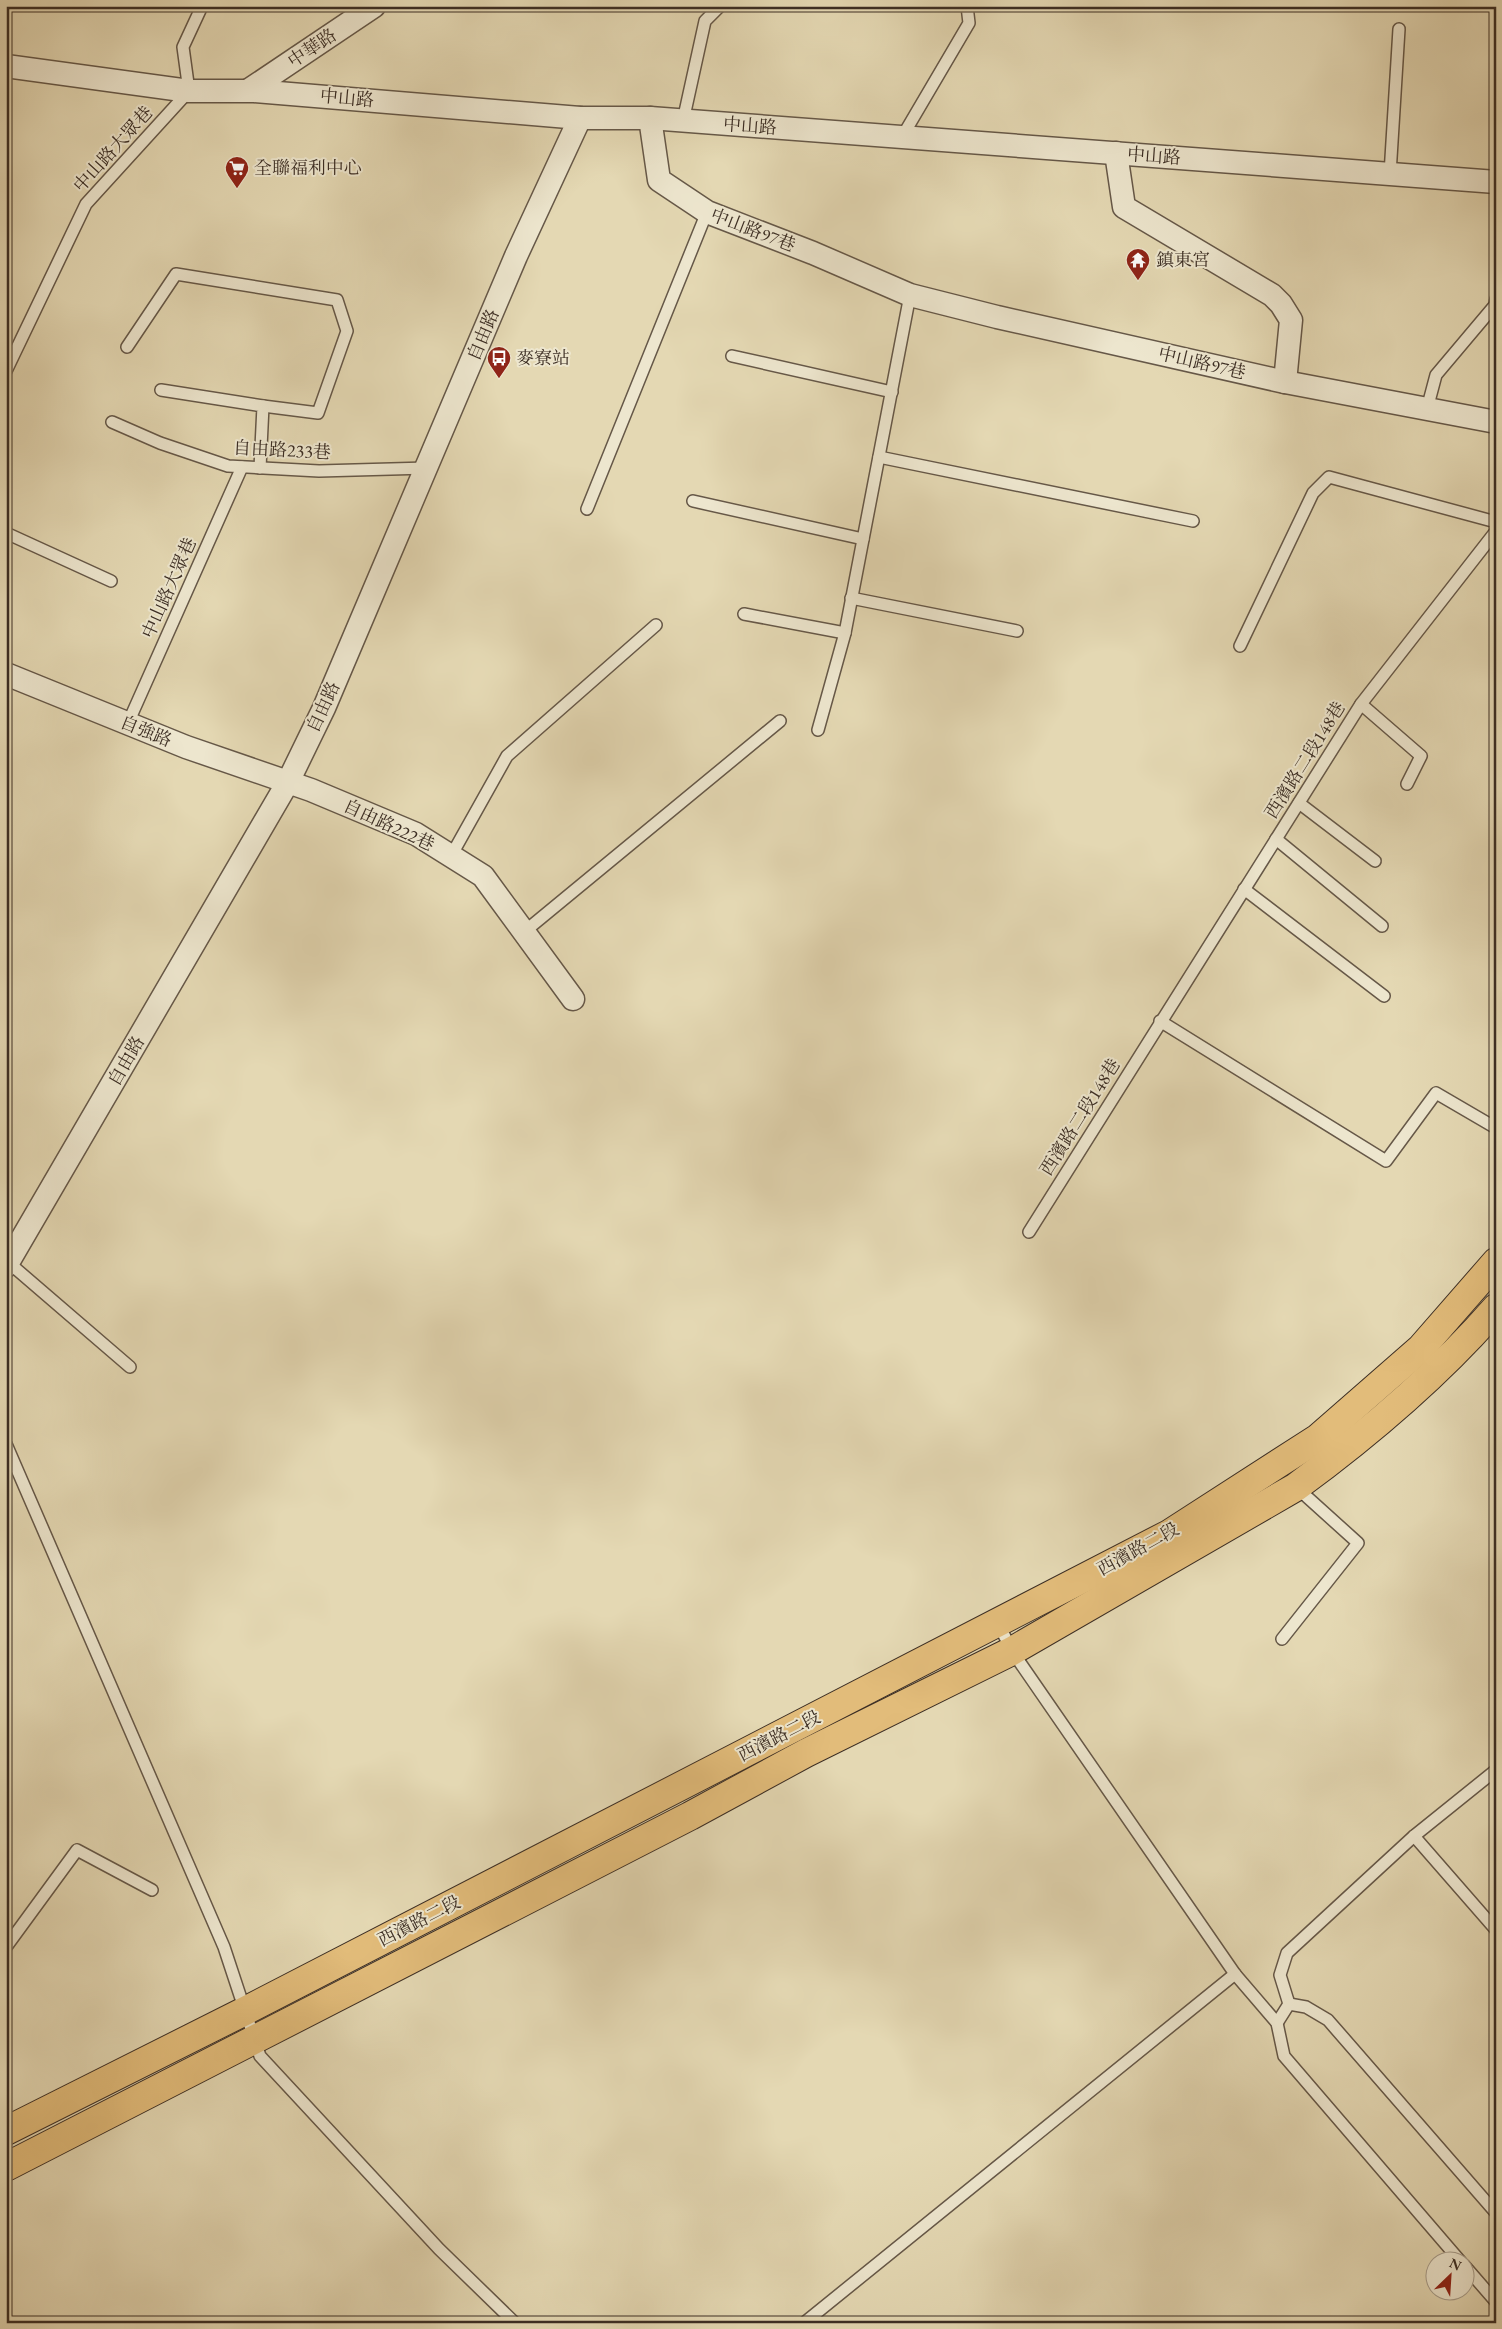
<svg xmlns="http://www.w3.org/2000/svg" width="1502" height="2329" viewBox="0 0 1502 2329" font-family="'EB Garamond','Noto Serif TC',serif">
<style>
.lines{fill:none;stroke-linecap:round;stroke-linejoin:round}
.service-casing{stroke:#665848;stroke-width:14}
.minor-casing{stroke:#665848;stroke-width:25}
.primary-casing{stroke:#3c2e24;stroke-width:30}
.service{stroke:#ede6ce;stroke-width:11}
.minor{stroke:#ede6ce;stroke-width:22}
.primary{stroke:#e2bc7a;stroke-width:28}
.labels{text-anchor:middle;stroke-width:4;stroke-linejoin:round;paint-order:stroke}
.street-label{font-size:18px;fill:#3c2e24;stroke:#ede6ce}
.poi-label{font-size:18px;fill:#3c2e24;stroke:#ede6ce;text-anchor:start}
</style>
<rect width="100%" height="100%" fill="#e4d8b3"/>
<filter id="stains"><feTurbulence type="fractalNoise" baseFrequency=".004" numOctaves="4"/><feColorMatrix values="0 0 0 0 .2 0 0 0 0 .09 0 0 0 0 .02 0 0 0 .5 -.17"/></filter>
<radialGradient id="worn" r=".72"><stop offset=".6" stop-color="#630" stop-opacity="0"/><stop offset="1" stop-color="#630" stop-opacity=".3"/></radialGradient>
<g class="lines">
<g class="service-casing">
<g id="service">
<polyline points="683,121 705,21 720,6"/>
<polyline points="902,137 969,23 967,6"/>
<polyline points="1390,174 1399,29"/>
<polyline points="127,347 176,274 337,300 347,331 318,413 263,406"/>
<polyline points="732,356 892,392"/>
<polyline points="6,371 86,204 189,91 183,47 202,6"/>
<polyline points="161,390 263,406 260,468"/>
<polyline points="1427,409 1436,375 1495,305 1496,299"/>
<polyline points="112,422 160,443 228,466 319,471 427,468"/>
<polyline points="879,457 1193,521"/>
<polyline points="693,501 863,539"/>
<polyline points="587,509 707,212"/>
<polyline points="6,533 111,581"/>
<polyline points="851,598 1017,631"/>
<polyline points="744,614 845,633"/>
<polyline points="1240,646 1313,493 1329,477 1496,522"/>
<polyline points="1361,704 1421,756 1407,784"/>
<polyline points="128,723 242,467"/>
<polyline points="818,730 845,633 910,295"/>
<polyline points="1299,803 1375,861"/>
<polyline points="1276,839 1382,926"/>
<polyline points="451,856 507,756 656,625"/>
<polyline points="1244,889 1384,996"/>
<polyline points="524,932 780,721"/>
<polyline points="1160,1021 1386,1161 1436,1093 1496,1128"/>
<polyline points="1029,1232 1361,704 1496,531"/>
<polyline points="8,1262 130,1367"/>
<polyline points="6,1444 224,1947 260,2056 439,2249 515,2323"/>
<polyline points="998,1623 1012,1651 1235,1974 1277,2023 1284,2056 1461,2262"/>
<polyline points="1282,1639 1358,1543 1296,1487"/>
<polyline points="1414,1836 1496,1930"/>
<polyline points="6,1947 77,1850 152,1890"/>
<polyline points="1289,2004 1306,2007 1328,2020 1496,2213"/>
<polyline points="1277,2023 1289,2004 1280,1975 1287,1953 1414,1836 1496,1770"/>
<polyline points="1464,2265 1496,2302"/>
<polyline points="804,2323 1235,1974"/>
</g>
</g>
<g class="minor-casing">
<g id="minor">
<polyline points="6,66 189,91 254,91 580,118 650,118 1496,182"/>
<polyline points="249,90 374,6"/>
<polyline points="650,118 659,180 707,212 813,253 910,295 997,317 1285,382 1496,422"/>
<polyline points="1116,153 1124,207 1272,295 1281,304 1291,320 1285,382"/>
<polyline points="6,674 186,747 311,790 416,834 483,876 573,999"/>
<polyline points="6,1266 288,782 324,708 516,256 580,118"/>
</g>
</g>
<g class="primary-casing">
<g id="primary">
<polyline points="6,2131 245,2011 1169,1534 1318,1438 1421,1348 1496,1262"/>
<path d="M6 2167 690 1816 806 1753 1012 1651 1296 1487C1368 1434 1437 1376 1496 1308"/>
</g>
</g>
<use href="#service" class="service"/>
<use href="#minor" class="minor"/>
<use href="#primary" class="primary"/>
</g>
<defs>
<g id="supermarket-pin" transform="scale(1.25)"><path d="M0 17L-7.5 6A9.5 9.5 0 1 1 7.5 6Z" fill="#8f2418" stroke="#ede6ce"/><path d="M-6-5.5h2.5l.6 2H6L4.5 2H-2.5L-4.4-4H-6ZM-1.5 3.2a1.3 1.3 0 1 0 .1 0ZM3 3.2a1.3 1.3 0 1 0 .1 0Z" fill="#fff"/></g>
<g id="temple-pin" transform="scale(1.25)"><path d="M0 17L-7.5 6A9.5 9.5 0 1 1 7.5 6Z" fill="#8f2418" stroke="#ede6ce"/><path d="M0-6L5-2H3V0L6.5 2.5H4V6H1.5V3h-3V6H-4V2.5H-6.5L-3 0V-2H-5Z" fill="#fff"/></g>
<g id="bus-pin" transform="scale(1.25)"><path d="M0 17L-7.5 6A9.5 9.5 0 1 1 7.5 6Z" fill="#8f2418" stroke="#ede6ce"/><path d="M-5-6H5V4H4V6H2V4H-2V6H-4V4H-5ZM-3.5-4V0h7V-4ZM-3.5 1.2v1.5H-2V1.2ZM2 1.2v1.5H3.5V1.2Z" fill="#fff"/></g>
</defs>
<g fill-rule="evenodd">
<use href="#supermarket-pin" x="237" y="168"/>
<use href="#temple-pin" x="1138" y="260"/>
<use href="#bus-pin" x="499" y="358"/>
</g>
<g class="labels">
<g class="street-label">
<text transform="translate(312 48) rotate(-34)" y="6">中華路</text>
<text transform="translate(347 98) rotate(5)" y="6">中山路</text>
<text transform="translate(750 126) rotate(4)" y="6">中山路</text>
<text transform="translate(113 149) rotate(-48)" y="6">中山路大眾巷</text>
<text transform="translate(1154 156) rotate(4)" y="6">中山路</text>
<text transform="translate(753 230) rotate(21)" y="6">中山路97巷</text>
<text transform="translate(483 335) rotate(-67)" y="6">自由路</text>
<text transform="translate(1202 363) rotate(13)" y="6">中山路97巷</text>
<text transform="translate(282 450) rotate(3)" y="6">自由路233巷</text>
<text transform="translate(169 588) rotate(-66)" y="6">中山路大眾巷</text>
<text transform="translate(323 707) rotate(-65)" y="6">自由路</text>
<text transform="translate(146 731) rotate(22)" y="6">自強路</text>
<text transform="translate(1305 760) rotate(-58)" y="6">西濱路二段148巷</text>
<text transform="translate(389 825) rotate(25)" y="6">自由路222巷</text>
<text transform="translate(126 1061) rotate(-60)" y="6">自由路</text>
<text transform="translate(1080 1117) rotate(-58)" y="6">西濱路二段148巷</text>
<text transform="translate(1138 1549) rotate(-29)" y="6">西濱路二段</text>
<text transform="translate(779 1736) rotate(-27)" y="6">西濱路二段</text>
<text transform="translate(419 1921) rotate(-27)" y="6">西濱路二段</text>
</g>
<g class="poi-label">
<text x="254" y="174">全聯福利中心</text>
<text x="1156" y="266">鎮東宮</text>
<text x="516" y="364">麥寮站</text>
</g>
</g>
<rect width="1502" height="2329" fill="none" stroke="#e4d8b3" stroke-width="25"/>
<rect x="8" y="8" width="1487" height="2314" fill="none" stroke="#3c2e24" stroke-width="2.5"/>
<rect x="12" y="12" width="1477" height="2304" fill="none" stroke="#3c2e24"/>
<g transform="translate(1450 2276) rotate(25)"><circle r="24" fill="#ede6ce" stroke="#a69c8a"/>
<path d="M0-4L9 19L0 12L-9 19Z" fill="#8f2418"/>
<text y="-8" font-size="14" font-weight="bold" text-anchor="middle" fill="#3c2e24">N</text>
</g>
<rect width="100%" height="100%" filter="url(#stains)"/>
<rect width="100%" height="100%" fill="url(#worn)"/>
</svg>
